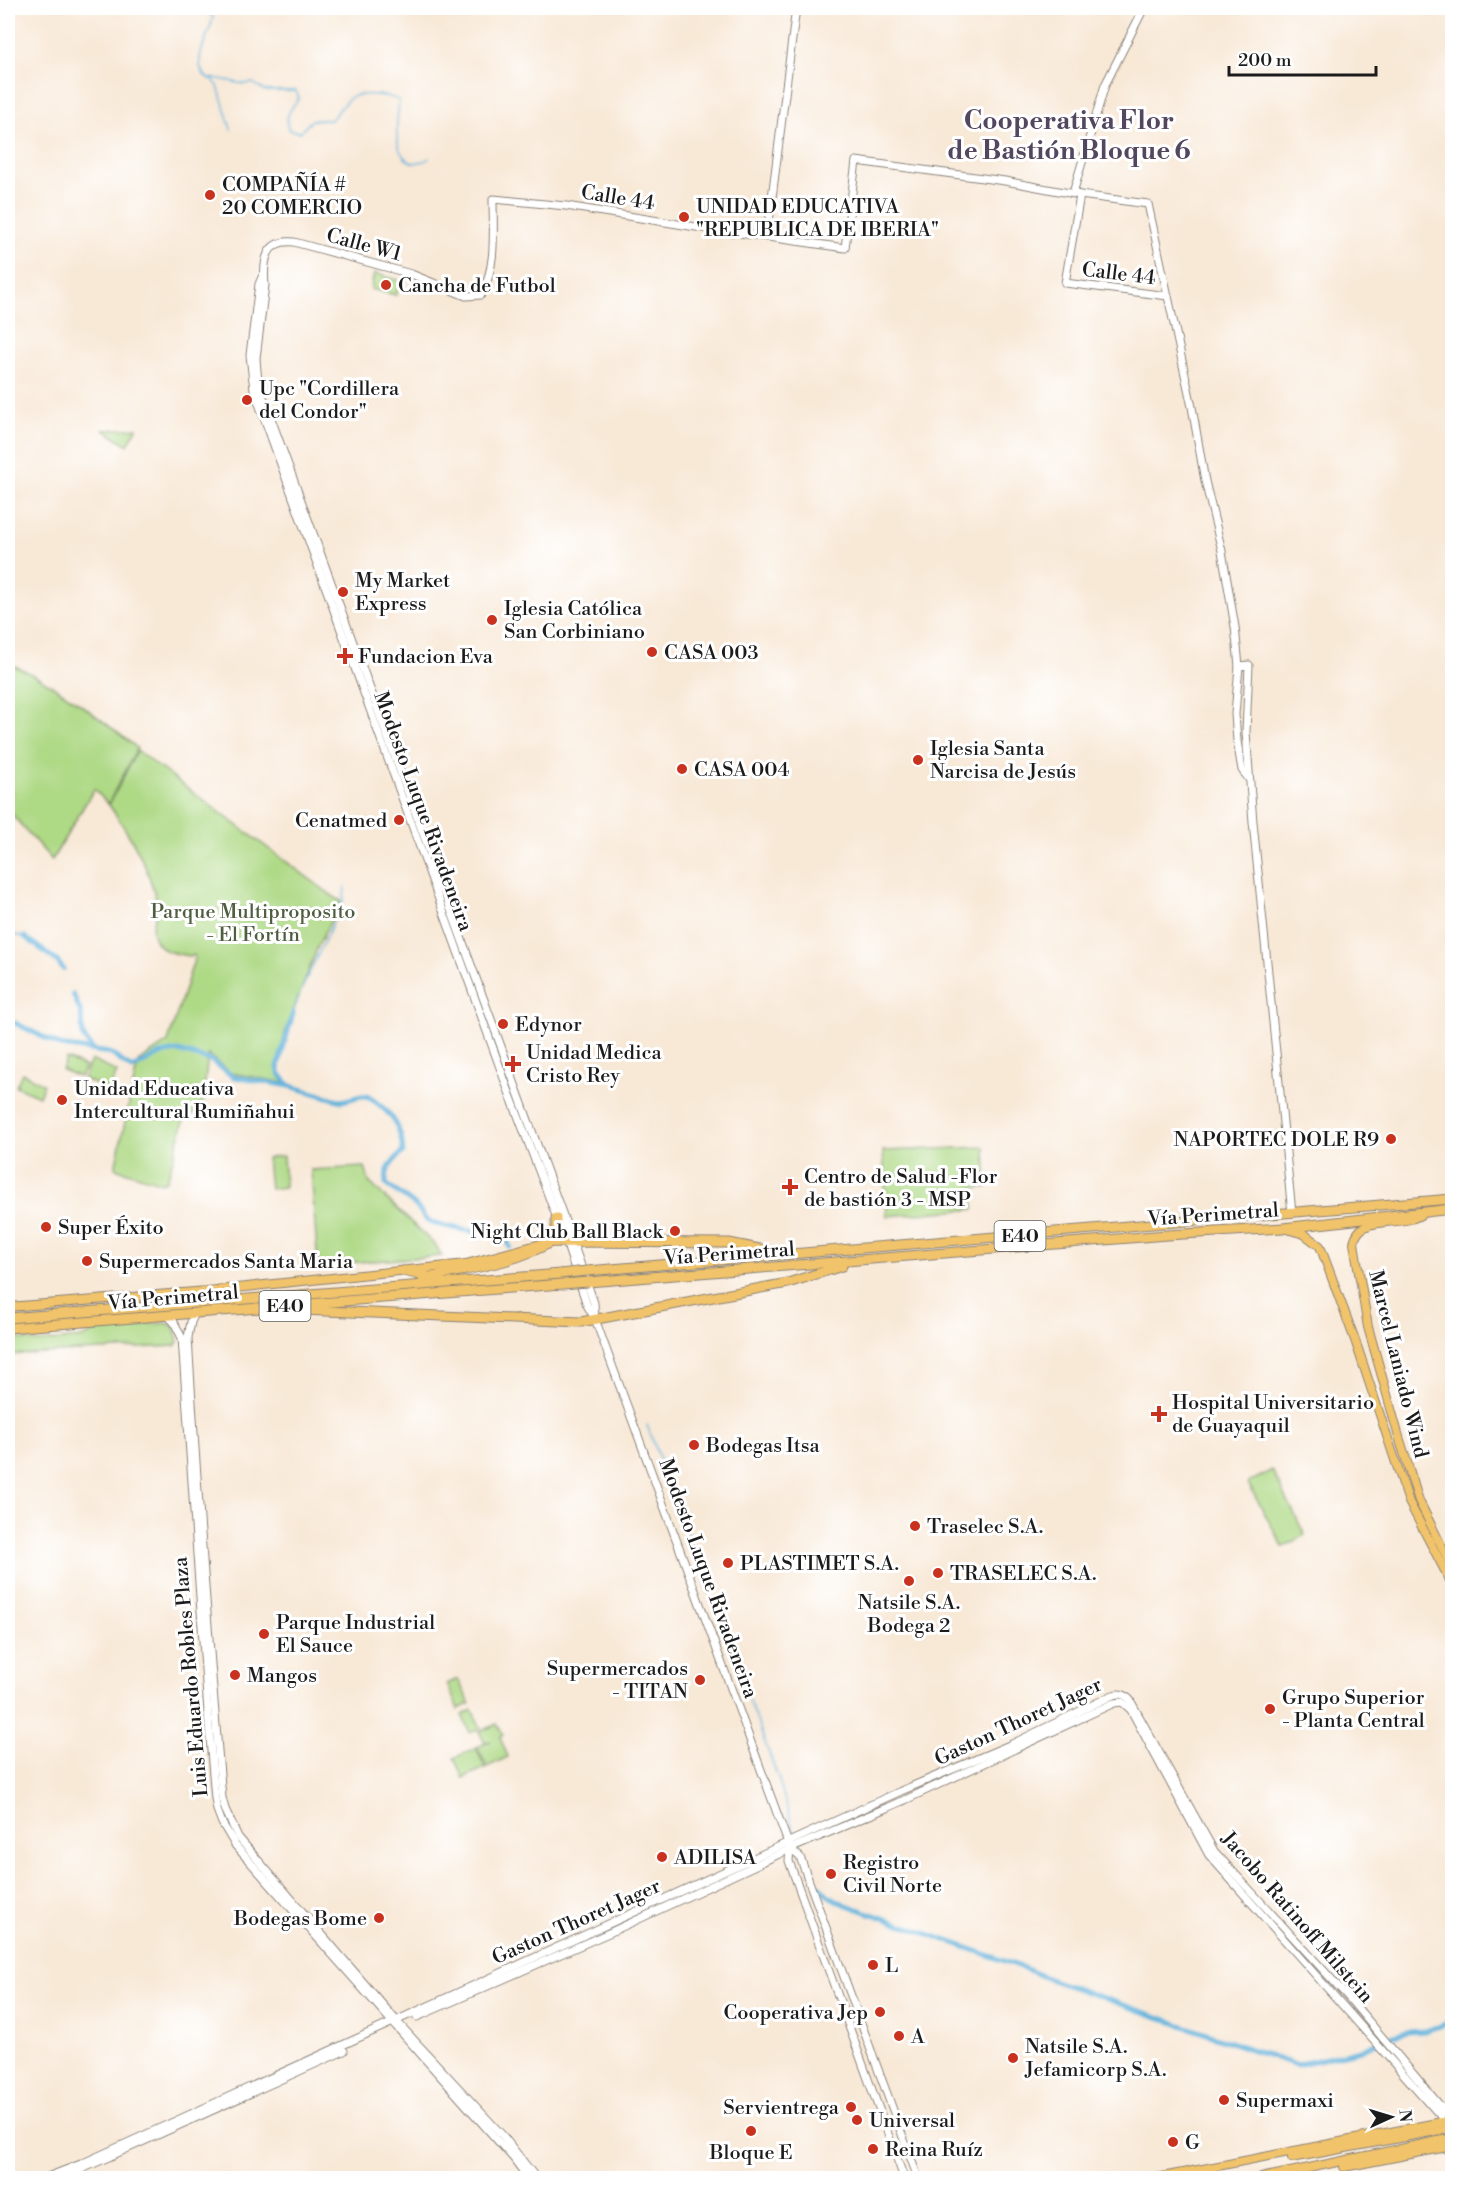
<svg xmlns="http://www.w3.org/2000/svg" width="1460" height="2186" viewBox="0 0 1460 2186" font-family="'Libre Bodoni',serif">
<style>
.green{fill:#aed985;stroke:#657a50;stroke-width:1.5}
.lines{fill:none;stroke-linecap:round;stroke-linejoin:round}
.stream{stroke:#5fb1da;stroke-width:1.5}
.canal{stroke:#5fb1da;stroke-width:5}
.minor-casing{stroke:#8a8279;stroke-width:9}
.major-casing{stroke:#8a8279;stroke-width:10}
.highway-casing{stroke:#8a8279;stroke-width:11}
.minor{stroke:#fff;stroke-width:7}
.major{stroke:#f1c36a;stroke-width:8}
.highway{stroke:#f1c36a;stroke-width:9}
.highway-bridge-casing{stroke:#8a8279;stroke-width:11;stroke-linecap:butt}
.highway-bridge{stroke:#f1c36a;stroke-width:9}
.poi-dot{fill:#c8321e;stroke:#fff;stroke-width:2}
.labels{text-anchor:middle;stroke-width:6;stroke-linejoin:round;paint-order:stroke}
.shield{fill:#fff;stroke:#606060;stroke-width:1.5}
.shield-label{font-size:18px;font-weight:bold;fill:#1c1c1c}
.poi-label{font-size:20px;fill:#1c1c1c;stroke:#fff;text-anchor:start}
.street-label{font-size:20px;fill:#1c1c1c;stroke:#fff}
.park-label{font-size:20px;fill:#4f5e41;stroke:#fff}
.district-label{font-size:26px;font-weight:bold;fill:#534760;stroke:#fff}
</style>
<rect width="100%" height="100%" fill="#fff"/>
<filter id="ink" filterUnits="userSpaceOnUse"><feTurbulence type="fractalNoise" baseFrequency=".0167" numOctaves="2"/><feDisplacementMap in="SourceGraphic" scale="12" xChannelSelector="R" yChannelSelector="G"/><feConvolveMatrix kernelMatrix="1 2 1 2 8 2 1 2 1" color-interpolation-filters="sRGB"/></filter>
<filter id="wash" filterUnits="userSpaceOnUse"><feTurbulence type="fractalNoise" baseFrequency=".008" numOctaves="4" result="noise"/><feDisplacementMap in="SourceGraphic" scale="24" xChannelSelector="R" yChannelSelector="G"/><feGaussianBlur stdDeviation="1.35" result="paint"/><feColorMatrix in="noise" values="0 0 0 0 0 0 0 0 0 0 0 0 0 0 0 0 0 1.4 0 .05"/><feComposite in="paint" operator="in"/></filter>
<g filter="url(#wash)">
<rect width="100%" height="100%" fill="#f8e8d6"/>
<g class="green">
<polygon points="374,273 401,281 396,295 371,289"/>
<polygon points="137,428 128,445 104,430"/>
<path d="M8 663C56 683 96 715 137 748L108 804 94 789 52 860 8 810Z"/>
<path d="M137 751 334 897 341 901 318 946 285 1033 277 1067 278 1074 285 1083 231 1073 208 1055 202 1109 187 1117 184 1121 167 1180 162 1183 115 1168 138 1062 168 1042 195 957 194 955 191 956C179 954 164 953 157 943 145 924 160 917 157 904 149 866 131 836 109 805Z"/>
<polygon points="66,1059 85,1067 80,1077 62,1070"/>
<polygon points="91,1060 117,1072 109,1090 83,1079"/>
<polygon points="22,1073 44,1084 39,1096 16,1086"/>
<polygon points="985,1147 987,1187 972,1188 974,1209 887,1216 883,1151"/>
<polygon points="283,1156 285,1187 270,1189 267,1158"/>
<polygon points="365,1167 369,1182 436,1246 442,1256 318,1265 311,1170"/>
<path d="M166 1323C176 1325 176 1333 178 1342L175 1346 8 1355V1337L38 1342 82 1338 106 1327Z"/>
<polygon points="1272,1470 1305,1535 1283,1547 1248,1483"/>
<polygon points="458,1679 470,1704 458,1709 447,1684"/>
<polygon points="472,1710 481,1728 470,1733 462,1715"/>
<polygon points="497,1724 503,1735 500,1737 508,1757 487,1767 477,1747 491,1741 485,1743 479,1732"/>
<polygon points="476,1748 485,1768 463,1778 454,1758"/>
</g>
<g class="lines">
<g class="stream">
<polyline points="180,8 182,8"/>
<path d="M204 8 213 17C211 35 187 64 209 79 224 76 238 87 253 83L265 91H296L299 98C291 108 283 118 289 130L300 132 312 120H331C335 115 346 100 351 97 362 92 392 95 399 101 398 117 392 145 405 158 407 160 410 161 413 163L425 161 429 158"/>
<polyline points="212,79 218,86 231,129"/>
<polyline points="8,930 14,935 25,937"/>
<polyline points="293,1013 299,995 344,899 345,886"/>
<polyline points="647,1425 779,1780 795,1835"/>
<polyline points="801,1848 818,1885"/>
</g>
<g class="canal">
<polyline points="25,937 57,961 63,969"/>
<polyline points="73,994 81,1013 83,1036 92,1049"/>
<path d="M8 1022 11 1021 61 1046 110 1053 132 1069 160 1054 178 1051 210 1060 234 1077 290 1086 342 1101 361 1096H367C390 1110 402 1126 403 1152 392 1162 385 1169 386 1184L415 1205 427 1220 435 1224 474 1232 491 1230 498 1231 503 1235 510 1247"/>
<polyline points="290,1086 279,1073 278,1066 293,1013"/>
<polyline points="818,1885 829,1896 844,1904 1024,1968 1049,1979 1296,2065 1361,2050 1393,2035 1407,2032 1425,2031 1451,2022"/>
</g>
</g>
</g>
<g filter="url(#ink)">
<g class="lines">
<g class="minor-casing">
<g id="minor">
<polyline points="1073,193 1105,85 1144,8"/>
<polyline points="1080,195 1065,283 1168,296"/>
<polyline points="767,237 796,8"/>
<polyline points="263,275 259,284 250,355 254,390 506,1084 566,1242 587,1305 595,1319 788,1843 790,1849 800,1857 918,2178"/>
<polyline points="1239,666 1249,665 1246,732 1253,822 1292,1213"/>
<path d="M195 1313 191 1322 188 1337C197 1491 209 1644 222 1798L225 1809 238 1837 400 2025 503 2136 536 2178"/>
<polyline points="167,1315 174,1322 182,1338 209,1727 215,1798 217,1810 222,1823 235,1845 514,2159 528,2178"/>
<path d="M595 1319 594 1303 573 1243 258 383 256 358 265 285C263 262 265 239 294 242L411 274 466 296 481 295C497 267 493 230 493 199L566 206 696 227 845 248 856 161 1005 181 1080 195 1148 204 1192 407 1205 481 1222 551 1235 627 1239 666 1235 714 1237 741 1242 770 1249 779"/>
<polyline points="790,1849 789,1861 904,2178"/>
<polyline points="417,2017 611,1932 790,1849 905,1800 1114,1703 1122,1702 1131,1710 1209,1855 1446,2122"/>
<path d="M45 2178 81 2164 901 1791 1012 1744 1113 1695C1121 1693 1125 1694 1130 1700L1214 1851 1349 1998 1452 2120"/>
<polyline points="62,2178 344,2051"/>
</g>
</g>
<g class="major-casing">
<g id="major">
<path d="M1424 1212C1405 1230 1359 1211 1354 1243L1368 1327 1399 1437 1419 1501 1452 1567"/>
<polyline points="1283,1228 1304,1234 1320,1246 1355,1340 1409,1502 1452,1584"/>
<polyline points="8,1307 207,1291 466,1264 548,1242"/>
<polyline points="1292,2158 1452,2128"/>
<polyline points="1344,2167 1452,2146"/>
<polyline points="1157,2178 1452,2120"/>
<polyline points="1261,2178 1452,2138"/>
</g>
</g>
<g class="highway-casing">
<g id="highway">
<polyline points="551,1242 556,1230 556,1218"/>
<polyline points="403,1271 429,1277"/>
<polyline points="587,1271 1452,1199"/>
<path d="M423 1279C465 1269 513 1264 551 1242L729 1243 775 1252"/>
<polyline points="588,1282 1167,1235 1283,1228 1452,1209"/>
<polyline points="219,1290 237,1299"/>
<polyline points="294,1305 562,1284"/>
<polyline points="256,1308 581,1322 788,1283 842,1266"/>
<polyline points="8,1318 560,1274"/>
<polyline points="8,1328 259,1308"/>
</g>
</g>
<use href="#minor" class="minor"/>
<use href="#major" class="major"/>
<use href="#highway" class="highway"/>
<g class="highway-bridge-casing">
<g id="highway-bridge">
<polyline points="560,1274 587,1271"/>
<polyline points="562,1284 588,1282"/>
</g>
</g>
<use href="#highway-bridge" class="highway-bridge"/>
</g>
</g>
<g class="poi-dot">
<circle cx="210" cy="195" r="6"/>
<circle cx="684" cy="217" r="6"/>
<circle cx="386" cy="285" r="6"/>
<circle cx="247" cy="400" r="6"/>
<circle cx="343" cy="592" r="6"/>
<circle cx="492" cy="620" r="6"/>
<circle cx="652" cy="652" r="6"/>
<path d="M342 647h6v6h6v6h-6v6h-6v-6h-6v-6h6z"/>
<circle cx="918" cy="760" r="6"/>
<circle cx="682" cy="769" r="6"/>
<circle cx="399" cy="820" r="6"/>
<circle cx="503" cy="1024" r="6"/>
<path d="M510 1055h6v6h6v6h-6v6h-6v-6h-6v-6h6z"/>
<circle cx="62" cy="1100" r="6"/>
<circle cx="1391" cy="1139" r="6"/>
<path d="M787 1178h6v6h6v6h-6v6h-6v-6h-6v-6h6z"/>
<circle cx="46" cy="1227" r="6"/>
<circle cx="675" cy="1231" r="6"/>
<circle cx="87" cy="1261" r="6"/>
<path d="M1156 1405h6v6h6v6h-6v6h-6v-6h-6v-6h6z"/>
<circle cx="694" cy="1445" r="6"/>
<circle cx="915" cy="1526" r="6"/>
<circle cx="728" cy="1563" r="6"/>
<circle cx="938" cy="1573" r="6"/>
<circle cx="909" cy="1581" r="6"/>
<circle cx="264" cy="1634" r="6"/>
<circle cx="235" cy="1675" r="6"/>
<circle cx="700" cy="1680" r="6"/>
<circle cx="1270" cy="1709" r="6"/>
<circle cx="662" cy="1857" r="6"/>
<circle cx="831" cy="1874" r="6"/>
<circle cx="379" cy="1918" r="6"/>
<circle cx="873" cy="1965" r="6"/>
<circle cx="880" cy="2012" r="6"/>
<circle cx="899" cy="2036" r="6"/>
<circle cx="1013" cy="2058" r="6"/>
<circle cx="1224" cy="2100" r="6"/>
<circle cx="851" cy="2107" r="6"/>
<circle cx="857" cy="2120" r="6"/>
<circle cx="751" cy="2131" r="6"/>
<circle cx="1173" cy="2142" r="6"/>
<circle cx="873" cy="2149" r="6"/>
</g>
<g class="labels">
<g class="shield">
<rect x="994.5" y="1221" width="51" height="30" rx="4.5"/>
<rect x="259.5" y="1291" width="51" height="30" rx="4.5"/>
</g>
<g class="shield-label">
<text x="1020" y="1242">E40</text>
<text x="285" y="1312">E40</text>
</g>
<g class="poi-label">
<text x="222" y="191">COMPAÑÍA #<tspan x="222" dy="23">20 COMERCIO</tspan></text>
<text x="696" y="213">UNIDAD EDUCATIVA<tspan x="696" dy="23">"REPUBLICA DE IBERIA"</tspan></text>
<text x="398" y="292">Cancha de Futbol</text>
<text x="259" y="395">Upc "Cordillera<tspan x="259" dy="23">del Condor"</tspan></text>
<text x="355" y="587">My Market<tspan x="355" dy="23">Express</tspan></text>
<text x="504" y="615">Iglesia Católica<tspan x="504" dy="23">San Corbiniano</tspan></text>
<text x="664" y="659">CASA 003</text>
<text x="358" y="663">Fundacion Eva</text>
<text x="930" y="755">Iglesia Santa<tspan x="930" dy="23">Narcisa de Jesús</tspan></text>
<text x="694" y="776">CASA 004</text>
<text x="387" y="827" text-anchor="end">Cenatmed</text>
<text x="515" y="1031">Edynor</text>
<text x="526" y="1059">Unidad Medica<tspan x="526" dy="23">Cristo Rey</tspan></text>
<text x="74" y="1095">Unidad Educativa<tspan x="74" dy="23">Intercultural Rumiñahui</tspan></text>
<text x="1379" y="1146" text-anchor="end">NAPORTEC DOLE R9</text>
<text x="804" y="1183">Centro de Salud -Flor<tspan x="804" dy="23">de bastión 3 - MSP</tspan></text>
<text x="58" y="1234">Super Éxito</text>
<text x="663" y="1238" text-anchor="end">Night Club Ball Black</text>
<text x="99" y="1268">Supermercados Santa Maria</text>
<text x="1172" y="1409">Hospital Universitario<tspan x="1172" dy="23">de Guayaquil</tspan></text>
<text x="706" y="1452">Bodegas Itsa</text>
<text x="927" y="1533">Traselec S.A.</text>
<text x="740" y="1570">PLASTIMET S.A.</text>
<text x="950" y="1580">TRASELEC S.A.</text>
<text x="909" y="1609" text-anchor="middle">Natsile S.A.<tspan x="909" dy="23">Bodega 2</tspan></text>
<text x="276" y="1629">Parque Industrial<tspan x="276" dy="23">El Sauce</tspan></text>
<text x="688" y="1675" text-anchor="end">Supermercados<tspan x="688" dy="23">- TITAN</tspan></text>
<text x="247" y="1682">Mangos</text>
<text x="1282" y="1704">Grupo Superior<tspan x="1282" dy="23">- Planta Central</tspan></text>
<text x="674" y="1864">ADILISA</text>
<text x="843" y="1869">Registro<tspan x="843" dy="23">Civil Norte</tspan></text>
<text x="367" y="1925" text-anchor="end">Bodegas Bome</text>
<text x="885" y="1972">L</text>
<text x="868" y="2019" text-anchor="end">Cooperativa Jep</text>
<text x="911" y="2043">A</text>
<text x="1025" y="2053">Natsile S.A.<tspan x="1025" dy="23">Jefamicorp S.A.</tspan></text>
<text x="1236" y="2107">Supermaxi</text>
<text x="839" y="2114" text-anchor="end">Servientrega</text>
<text x="869" y="2127">Universal</text>
<text x="1185" y="2149">G</text>
<text x="885" y="2156">Reina Ruíz</text>
<text x="751" y="2159" text-anchor="middle">Bloque E</text>
</g>
<g class="street-label">
<text transform="translate(618 197) rotate(9)" y="7">Calle 44</text>
<text transform="translate(364 244) rotate(15)" y="7">Calle W1</text>
<text transform="translate(1119 273) rotate(7)" y="7">Calle 44</text>
<text transform="translate(424 811) rotate(70)" y="7">Modesto Luque Rivadeneira</text>
<text transform="translate(1213 1214) rotate(-4)" y="7">Vía Perimetral</text>
<text transform="translate(729 1253) rotate(-4)" y="7">Vía Perimetral</text>
<text transform="translate(173 1297) rotate(-5)" y="7">Vía Perimetral</text>
<text transform="translate(1399 1364) rotate(76)" y="7">Marcel Laniado Wind</text>
<text transform="translate(709 1578) rotate(70)" y="7">Modesto Luque Rivadeneira</text>
<text transform="translate(190 1677) rotate(-95)" y="7">Luis Eduardo Robles Plaza</text>
<text transform="translate(1018 1721) rotate(-25)" y="7">Gaston Thoret Jager</text>
<text transform="translate(1298 1917) rotate(49)" y="7">Jacobo Ratinoff Milstein</text>
<text transform="translate(576 1921) rotate(-24)" y="7">Gaston Thoret Jager</text>
</g>
<g class="park-label">
<text x="253" y="918">Parque Multiproposito<tspan x="253" dy="23">- El Fortín</tspan></text>
</g>
<g class="district-label">
<text x="1069" y="129">Cooperativa Flor<tspan x="1069" dy="30">de Bastión Bloque 6</tspan></text>
</g>
</g>
<rect width="1460" height="2186" fill="none" stroke="#fff" stroke-width="30"/>
<g transform="translate(1391 2117) rotate(86)" stroke="#ffffff" stroke-width="4.5" paint-order="stroke">
<path d="M0-4.5L10 22L0 15L-10 22Z" fill="#1c1c1c"/>
<text y="-9" font-size="16" font-weight="bold" text-anchor="middle" fill="#1c1c1c">N</text>
</g>
<path d="M1229 66v9h147v-9" fill="none" stroke="#1c1c1c" stroke-width="3"/>
<text x="1238" y="66" font-size="18" fill="#1c1c1c" stroke="#ffffff" stroke-width="4.5" paint-order="stroke">200 m</text>
</svg>
